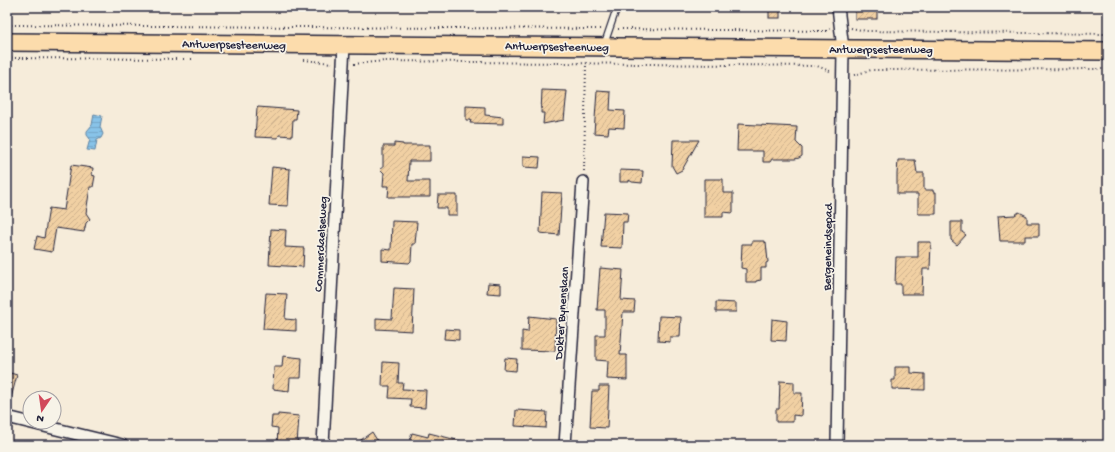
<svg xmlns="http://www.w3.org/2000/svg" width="1115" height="452" viewBox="0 0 1115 452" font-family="'Gochi Hand',sans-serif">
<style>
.water{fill:url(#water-rules);stroke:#5f83a3}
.building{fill:url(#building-hatch);stroke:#22223b}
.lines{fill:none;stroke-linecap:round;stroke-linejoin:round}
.lane-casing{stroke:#22223b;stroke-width:8}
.street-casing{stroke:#22223b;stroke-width:14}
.primary-casing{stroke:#22223b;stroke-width:20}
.path{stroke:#22223b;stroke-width:2;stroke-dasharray:1 3;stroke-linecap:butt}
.lane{stroke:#f7f3e8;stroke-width:5.5}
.street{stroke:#f7f3e8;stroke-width:11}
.primary{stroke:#fcdcac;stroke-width:17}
.labels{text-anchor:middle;stroke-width:3.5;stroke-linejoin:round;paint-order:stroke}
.street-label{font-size:12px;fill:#22223b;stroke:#f7f3e8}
</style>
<defs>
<pattern id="water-rules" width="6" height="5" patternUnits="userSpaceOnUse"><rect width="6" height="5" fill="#88c3e8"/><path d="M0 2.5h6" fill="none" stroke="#75a7c8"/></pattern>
<pattern id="building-hatch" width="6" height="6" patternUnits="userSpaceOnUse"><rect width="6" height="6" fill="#f1d0a3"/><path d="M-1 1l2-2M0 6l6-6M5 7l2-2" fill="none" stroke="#ceb28d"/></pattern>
</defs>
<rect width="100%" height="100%" fill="#f6ecda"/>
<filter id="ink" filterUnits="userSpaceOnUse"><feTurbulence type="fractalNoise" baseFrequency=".025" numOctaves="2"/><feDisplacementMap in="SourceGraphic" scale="8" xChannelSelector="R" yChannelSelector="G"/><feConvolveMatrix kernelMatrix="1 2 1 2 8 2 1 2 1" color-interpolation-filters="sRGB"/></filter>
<g filter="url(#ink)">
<polygon class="water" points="94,114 102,116 100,127 103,134 101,138 97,140 95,151 87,150 90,139 87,135 87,131 92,125"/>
<g class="building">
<rect x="769" y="7" width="11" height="11"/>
<rect x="855" y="7" width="22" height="12"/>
<polygon points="542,90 567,91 564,120 543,124 544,113 541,113"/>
<polygon points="597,91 611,92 610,110 625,111 624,128 609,127 608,134 594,133"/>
<polygon points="466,106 485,107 485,115 503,117 503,124 470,123 471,120 466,120"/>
<polygon points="258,107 297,110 296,119 293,119 292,136 279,135 278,138 255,137 257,108"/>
<polygon points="738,124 797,127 796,142 802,148 802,156 799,158 795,159 772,159 770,162 763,162 763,151 737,151"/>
<polygon points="673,140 699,140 682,170 676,173 672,166"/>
<polygon points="394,143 403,144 403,145 430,145 430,161 409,161 408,181 430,181 430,197 388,197 389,186 383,186 384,173 380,169 383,167 383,146 394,146"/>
<polygon points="523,156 540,157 539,168 523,167"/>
<polygon points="898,160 915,160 917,173 924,173 924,190 933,190 933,192 936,192 936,214 918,214 918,194 897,194 897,174"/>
<polygon points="71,165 93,168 92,175 95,176 93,187 90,187 86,213 90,219 86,223 84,232 56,228 52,252 34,249 37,236 44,238 49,208 64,210"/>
<polygon points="272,167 290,169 288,206 269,205"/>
<polygon points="620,170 643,171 642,183 632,182 629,180 629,182 620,182"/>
<polygon points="704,179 723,179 723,193 733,193 733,213 723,212 723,217 704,217"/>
<polygon points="542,192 562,193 559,235 540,233"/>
<polygon points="438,195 457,195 457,215 447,215 447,208 437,208"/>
<polygon points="604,212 628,213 627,222 623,222 622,248 601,247"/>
<polygon points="1019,212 1027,216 1027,223 1039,223 1039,236 1025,236 1025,241 1000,241 998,216 1015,215"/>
<polygon points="392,221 417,222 415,244 412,244 411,261 409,263 382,261 382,249 391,250"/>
<polygon points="951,222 962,222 962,232 966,235 957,245 951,240"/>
<polygon points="271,229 286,230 285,247 304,248 303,267 269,265"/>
<polygon points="752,241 765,241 765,243 766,242 768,262 766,263 766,268 761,268 761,280 756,281 756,282 746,282 746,269 741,268 742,244 752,244"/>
<polygon points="918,242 931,242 930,269 923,269 922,294 901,294 901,284 895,284 896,257 918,257"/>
<polygon points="600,268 623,270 621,300 635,301 634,312 623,312 620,355 627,355 627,380 607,379 608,361 596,360 596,335 605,335 605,310 597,310"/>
<polygon points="488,283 501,284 501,294 487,293"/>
<polygon points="394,288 414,289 412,331 376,329 376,318 392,319"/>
<polygon points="266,293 287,294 285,319 296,320 296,331 263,329"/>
<polygon points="716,302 736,303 736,312 716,312"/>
<polygon points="529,316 556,319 555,351 522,350 522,331 528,332"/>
<polygon points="659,316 681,317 680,337 670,337 670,342 658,341"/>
<polygon points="772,319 787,321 786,341 771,340"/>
<polygon points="445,329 459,330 459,340 444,339"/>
<polygon points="283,356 302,358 301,378 290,378 289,391 273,389 274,367 282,367"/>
<polygon points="505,358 517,359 516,371 504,370"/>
<polygon points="383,362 399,363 398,383 403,383 402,389 426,390 425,408 410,407 411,399 389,398 390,386 382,386"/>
<polygon points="895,367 911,367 911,373 925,374 925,390 892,389 892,380 895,380"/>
<polygon points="7,372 17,375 10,402 7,402"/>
<polygon points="780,381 794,382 794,393 802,393 801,416 793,415 793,422 776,422 776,409 779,409"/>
<polygon points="599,386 609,386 607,428 590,427 592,391 599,391"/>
<polygon points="516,410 547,412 546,428 515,426"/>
<polygon points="278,414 299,416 297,445 277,445 278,428 271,427 272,416 278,416"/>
<polygon points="372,432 380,445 354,445"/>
<polygon points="412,433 428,437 429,433 461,441 461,445 417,445 409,443"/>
</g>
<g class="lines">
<g class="lane-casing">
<polyline id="lane" points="604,45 617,7"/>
</g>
<g class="street-casing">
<g id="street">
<polyline points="7,417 122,445"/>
<polyline points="323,445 344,45"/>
<polyline points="565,445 583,182"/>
<polyline points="837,445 843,49 838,7"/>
</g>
</g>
<g class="primary-casing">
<polyline id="primary" points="7,42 1108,51"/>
</g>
<g class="path">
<polyline points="7,25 600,29"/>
<polyline points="851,28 866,31 1108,34"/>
<polyline points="618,29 827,31 830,29"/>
<polyline points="7,58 192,59"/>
<polyline points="304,60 332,63"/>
<polyline points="354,64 385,61 817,66 832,72"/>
<polyline points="854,75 871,70 1108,69"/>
<polyline points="584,171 586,64"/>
</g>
<use href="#lane" class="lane"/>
<use href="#street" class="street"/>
<use href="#primary" class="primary"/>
</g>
</g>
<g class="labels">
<g class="street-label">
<text transform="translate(234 44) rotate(1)" y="4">Antwerpsesteenweg</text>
<text transform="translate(557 46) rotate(1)" y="4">Antwerpsesteenweg</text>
<text x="881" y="53">Antwerpsesteenweg</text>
<text transform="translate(320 244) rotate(-87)" y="4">Commerdaelseweg</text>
<text transform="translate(827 247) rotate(-89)" y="4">Bergeneindsepad</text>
<text transform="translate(561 313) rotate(-86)" y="4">Dokter Bynenslaan</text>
</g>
</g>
<rect width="1115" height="452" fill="none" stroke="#f7f3e8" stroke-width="24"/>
<rect x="12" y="12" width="1091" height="428" fill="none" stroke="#22223b" stroke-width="1.5" filter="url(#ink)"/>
<g transform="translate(42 410) rotate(193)"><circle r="19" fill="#f7f3e8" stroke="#a29fa3"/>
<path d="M0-3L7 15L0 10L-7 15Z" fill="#d1495b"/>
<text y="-6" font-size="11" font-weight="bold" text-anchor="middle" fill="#22223b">N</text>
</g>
</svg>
